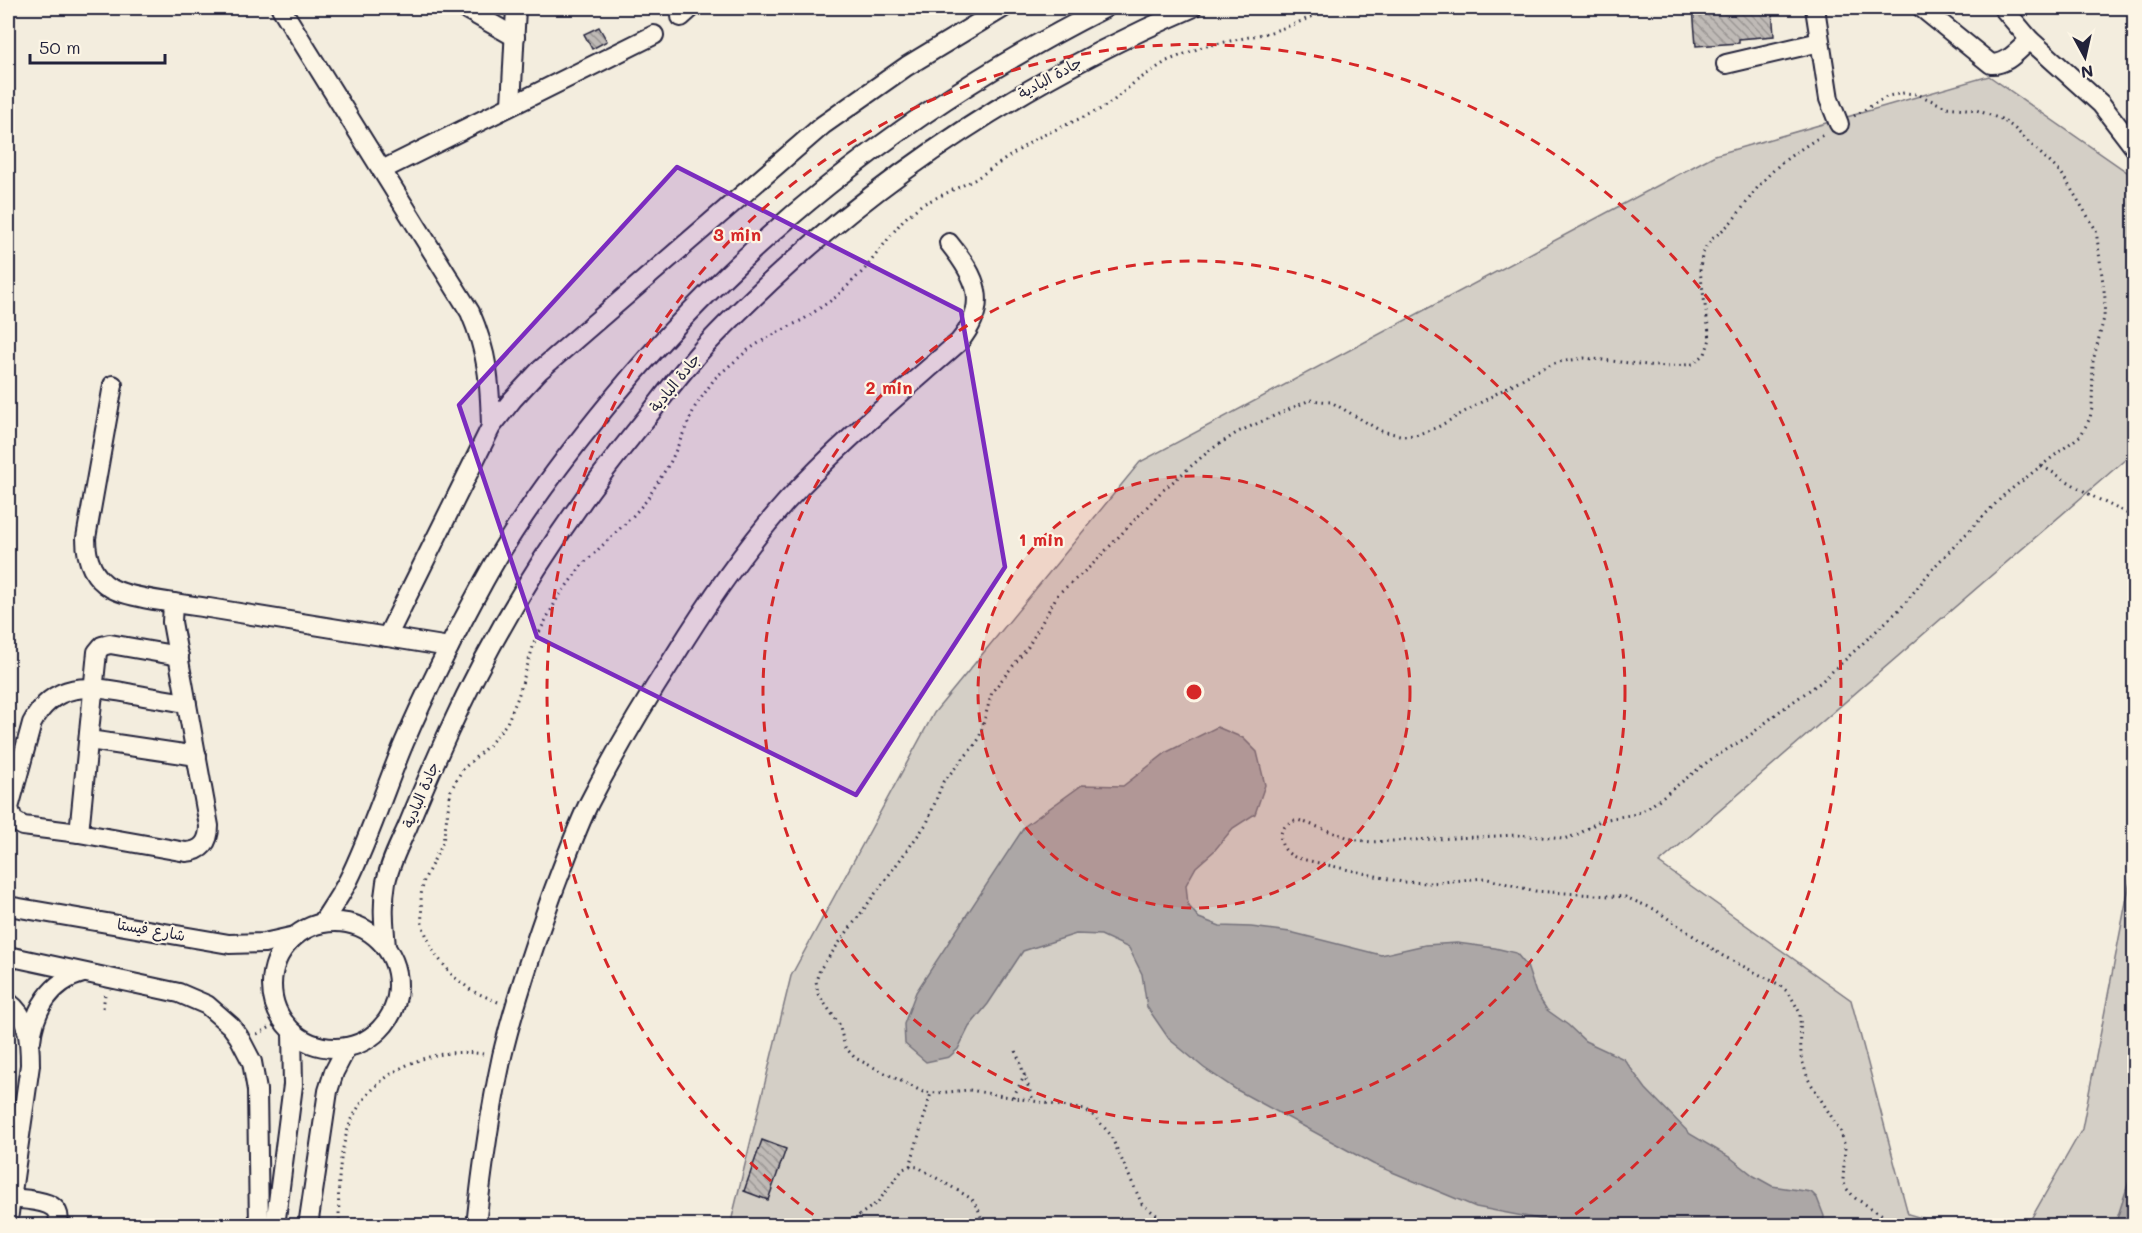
<svg xmlns="http://www.w3.org/2000/svg" width="2142" height="1233" viewBox="0 0 2142 1233" font-family="Mali,'Playpen Sans Arabic',sans-serif">
<style>
.grass{fill:#d4cfc6;stroke:#7b7880;stroke-width:1.5}
.water{fill:#aca7a6;stroke:#75727b;stroke-width:1.5}
.building{fill:url(#building-back-hatch);stroke:#22223b;stroke-width:1.5}
.lines{fill:none;stroke-linecap:round;stroke-linejoin:round}
.minor-casing{stroke:#22223b;stroke-width:22}
.path{stroke:#22223b;stroke-width:3;stroke-dasharray:1.5 4.5;stroke-linecap:butt}
.minor{stroke:#fcf5e5;stroke-width:18}
.marked{fill:#7b2cbf;fill-opacity:0.2;stroke:#7b2cbf;stroke-width:4.5;stroke-linejoin:round}
.ring{fill:none;stroke:#d62828;stroke-width:3;stroke-dasharray:10 8}
.labels{text-anchor:middle;stroke-width:4.5;stroke-linejoin:round;paint-order:stroke}
.street-label{font-size:15px;fill:#22223b;stroke:#fcf5e5}
.centre{fill:#d62828;stroke:#fcf5e5;stroke-width:3}
.ring-label{font-size:18px;text-anchor:middle;font-weight:bold;fill:#d62828;stroke:#fcf5e5;stroke-width:4.5;stroke-linejoin:round;paint-order:stroke}
</style>
<defs>
<pattern id="building-back-hatch" width="6" height="6" patternUnits="userSpaceOnUse" patternTransform="scale(1.5)"><rect width="6" height="6" fill="#bfbab6"/><path d="M-1 5l2 2M0 0l6 6M5-1l2 2" fill="none" stroke="#9b9795"/></pattern>
</defs>
<rect width="100%" height="100%" fill="#f3edde"/>
<filter id="ink" filterUnits="userSpaceOnUse"><feTurbulence type="fractalNoise" baseFrequency=".0167" numOctaves="2"/><feDisplacementMap in="SourceGraphic" scale="12" xChannelSelector="R" yChannelSelector="G"/><feConvolveMatrix kernelMatrix="1 2 1 2 8 2 1 2 1" color-interpolation-filters="sRGB"/></filter>
<g filter="url(#ink)">
<g class="grass">
<polygon points="1989,76 2134,177 2134,452 1659,863 1851,1000 1908,1214 1946,1225 730,1226 791,976 934,713 1140,462 1715,155"/>
<polygon points="2134,861 2134,1225 2027,1226 2082,1129"/>
</g>
<g class="water">
<polygon points="1217,727 1243,738 1257,752 1265,785 1255,814 1233,828 1214,851 1196,867 1186,885 1188,905 1199,918 1220,926 1251,927 1290,932 1381,955 1425,945 1457,943 1495,948 1516,953 1527,966 1536,993 1547,1010 1568,1025 1585,1041 1624,1059 1646,1089 1690,1134 1731,1158 1754,1176 1772,1186 1811,1192 1817,1198 1824,1216 1823,1225 1570,1225 1476,1207 1373,1164 1237,1090 1204,1068 1169,1039 1147,1007 1142,974 1129,948 1101,935 1076,934 1023,951 988,1004 969,1027 958,1049 949,1057 926,1062 905,1044 904,1024 916,992 1025,826 1082,785 1123,786 1167,752"/>
<polygon points="2134,1166 2134,1225 2115,1225"/>
</g>
<g class="building">
<polygon points="1693,8 1772,8 1774,36 1739,39 1739,43 1696,46"/>
<polygon points="599,27 607,41 592,49 584,34"/>
<polygon points="762,1140 786,1149 768,1200 744,1191"/>
</g>
<g class="lines">
<g class="minor-casing">
<g id="minor">
<path d="M281 8 470 312C488 354 490 382 491 427"/>
<polyline points="464,8 515,37"/>
<polyline points="1815,8 1829,99 1839,124"/>
<path d="M1922 8 1991 64C2007 65 2018 50 2030 40"/>
<polyline points="2003,8 2030,40 2101,104 2134,147"/>
<polyline points="681,17 691,8"/>
<polyline points="1726,64 1820,42"/>
<polyline points="511,105 516,8"/>
<polyline points="382,170 654,35"/>
<path d="M113 385 86 538C86 559 92 577 111 588 130 599 185 604 209 608 289 621 369 634 449 647"/>
<path d="M173 603 172 622 209 826C209 842 202 851 186 852L79 833 23 826 13 820 9 808 32 723C54 681 88 686 128 693 148 697 168 700 187 703"/>
<polyline points="387,637 491,427 513,399 539,371 823,125 907,66 1003,8"/>
<polyline points="89,740 197,756"/>
<polyline points="79,833 97,652 102,646 110,644 179,656"/>
<polyline points="8,906 229,944 264,943 295,936"/>
<circle cx="335" cy="985" r="63"/>
<path d="M322 923C331 909 340 896 348 881 370 837 385 788 404 743 428 687 455 634 484 581 515 524 556 469 597 418 734 245 908 107 1105 8"/>
<path d="M386 947C384 925 382 904 386 882 390 863 399 845 407 828 420 796 434 764 448 733 498 622 564 519 640 426 658 404 674 381 693 360 716 332 744 307 770 282 894 166 1037 75 1192 8"/>
<polyline points="8,956 179,993 207,1005 231,1026 239,1037 252,1062 257,1090 259,1226"/>
<path d="M8 1002C29 1018 30 1040 30 1065L8 1220"/>
<path d="M31 1041C34 1010 51 981 83 973"/>
<path d="M10 1198C27 1200 67 1199 57 1226"/>
<polyline points="275,1226 293,1085 292,1032"/>
<polyline points="308,1226 328,1091 334,1072 347,1047"/>
<path d="M476 1226C482 1169 490 1112 502 1056 515 1001 534 945 553 892 564 863 575 833 588 805 614 754 643 705 674 657 708 602 744 549 787 501 840 443 900 394 959 342 990 304 977 278 949 243"/>
</g>
</g>
<g class="path">
<path d="M1854 116 1888 96 1904 93 1917 94 1946 107 1976 110 2001 119 2013 127 2062 174 2096 230 2105 298 2104 318 2093 361 2092 408 2090 418 2081 435 2005 494 1934 567 1901 608 1821 682 1780 711 1749 736 1710 760 1648 808 1636 814 1601 820 1579 834 1564 839 1518 835 1371 842 1352 839 1298 820C1274 825 1276 850 1297 858L1402 882 1431 883 1484 878 1535 891 1625 897 1654 909 1723 956 1778 984 1789 993 1800 1013 1801 1057 1808 1079 1841 1132 1845 1147 1843 1180 1846 1188 1855 1198 1884 1216 1892 1226"/>
<polyline points="2042,466 2094,497 2134,517"/>
<polyline points="498,1002 472,991 453,976 434,953 422,925 421,895 424,880 443,842 451,790 462,770 490,744 507,723 518,697 535,640 557,599 582,565 631,518 646,501 671,461 695,407 715,378 748,350 765,339 804,319 836,297 864,270 903,220 921,205 974,180 1037,138 1101,109 1113,101 1135,82 1167,61 1202,47 1268,33 1295,24 1331,8"/>
<polyline points="103,1008 105,995"/>
<polyline points="257,1034 275,1025"/>
<polyline points="1016,1051 1033,1100"/>
<polyline points="1013,1097 1025,1075"/>
<polyline points="910,1166 931,1093"/>
<path d="M340 1226C337 1193 338 1160 348 1129 367 1074 428 1045 483 1054"/>
<polyline points="844,1226 878,1202 903,1169 910,1166 918,1167 972,1199 979,1211 984,1226"/>
<path d="M1171 1226 1142 1204 1110 1134 1094 1116 1085 1110 969 1090 937 1093 923 1092 855 1058 845 1047 839 1024 818 994 816 981 820 969 927 823 943 782 974 746 979 739 992 692 1028 647 1058 594 1092 565 1162 491 1210 450 1238 432 1310 400 1331 402 1381 431 1404 436 1416 435 1438 427 1534 372 1559 362 1584 358 1666 367 1693 364 1705 354 1710 339 1700 271C1702 240 1713 241 1731 222 1744 208 1753 191 1766 178 1783 159 1804 147 1826 133"/>
</g>
<use href="#minor" class="minor"/>
</g>
</g>
<path class="marked" d="M677 167 961 311 1005 567 856 795 537 637 459 405Z"/>
<circle cx="1194" cy="692" r="216" fill="#d62828" fill-opacity=".12"/>
<g class="ring">
<circle cx="1194" cy="692" r="216"/>
<circle cx="1194" cy="692" r="431"/>
<path d="M828 1225A647 647 0 1 1 1560 1225"/>
</g>
<g class="labels">
<g class="street-label">
<text transform="translate(1050 78) rotate(-29)" y="5">جادة البادية</text>
<text transform="translate(675 383) rotate(-51)" y="5">جادة البادية</text>
<text transform="translate(421 795) rotate(-67)" y="5">جادة البادية</text>
<text transform="translate(151 930) rotate(10)" y="5">شارع فيستا</text>
</g>
</g>
<circle cx="1194" cy="692" r="9" class="centre"/>
<g class="ring-label">
<text x="737" y="241">3 min</text>
<text x="889" y="394">2 min</text>
<text x="1041" y="546">1 min</text>
</g>
<rect width="2142" height="1233" fill="none" stroke="#fcf5e5" stroke-width="30"/>
<rect x="15" y="15" width="2112" height="1203" fill="none" stroke="#22223b" stroke-width="2" filter="url(#ink)"/>
<g transform="translate(2085 57) rotate(172)" stroke="#fcf5e5" stroke-width="4.5" paint-order="stroke">
<path d="M0-4.5L10 22L0 15L-10 22Z" fill="#22223b"/>
<text y="-9" font-size="16" font-weight="bold" text-anchor="middle" fill="#22223b">N</text>
</g>
<path d="M30 54v9h135v-9" fill="none" stroke="#22223b" stroke-width="3"/>
<text x="39" y="54" font-size="18" fill="#22223b" stroke="#fcf5e5" stroke-width="4.5" paint-order="stroke">50 m</text>
</svg>
